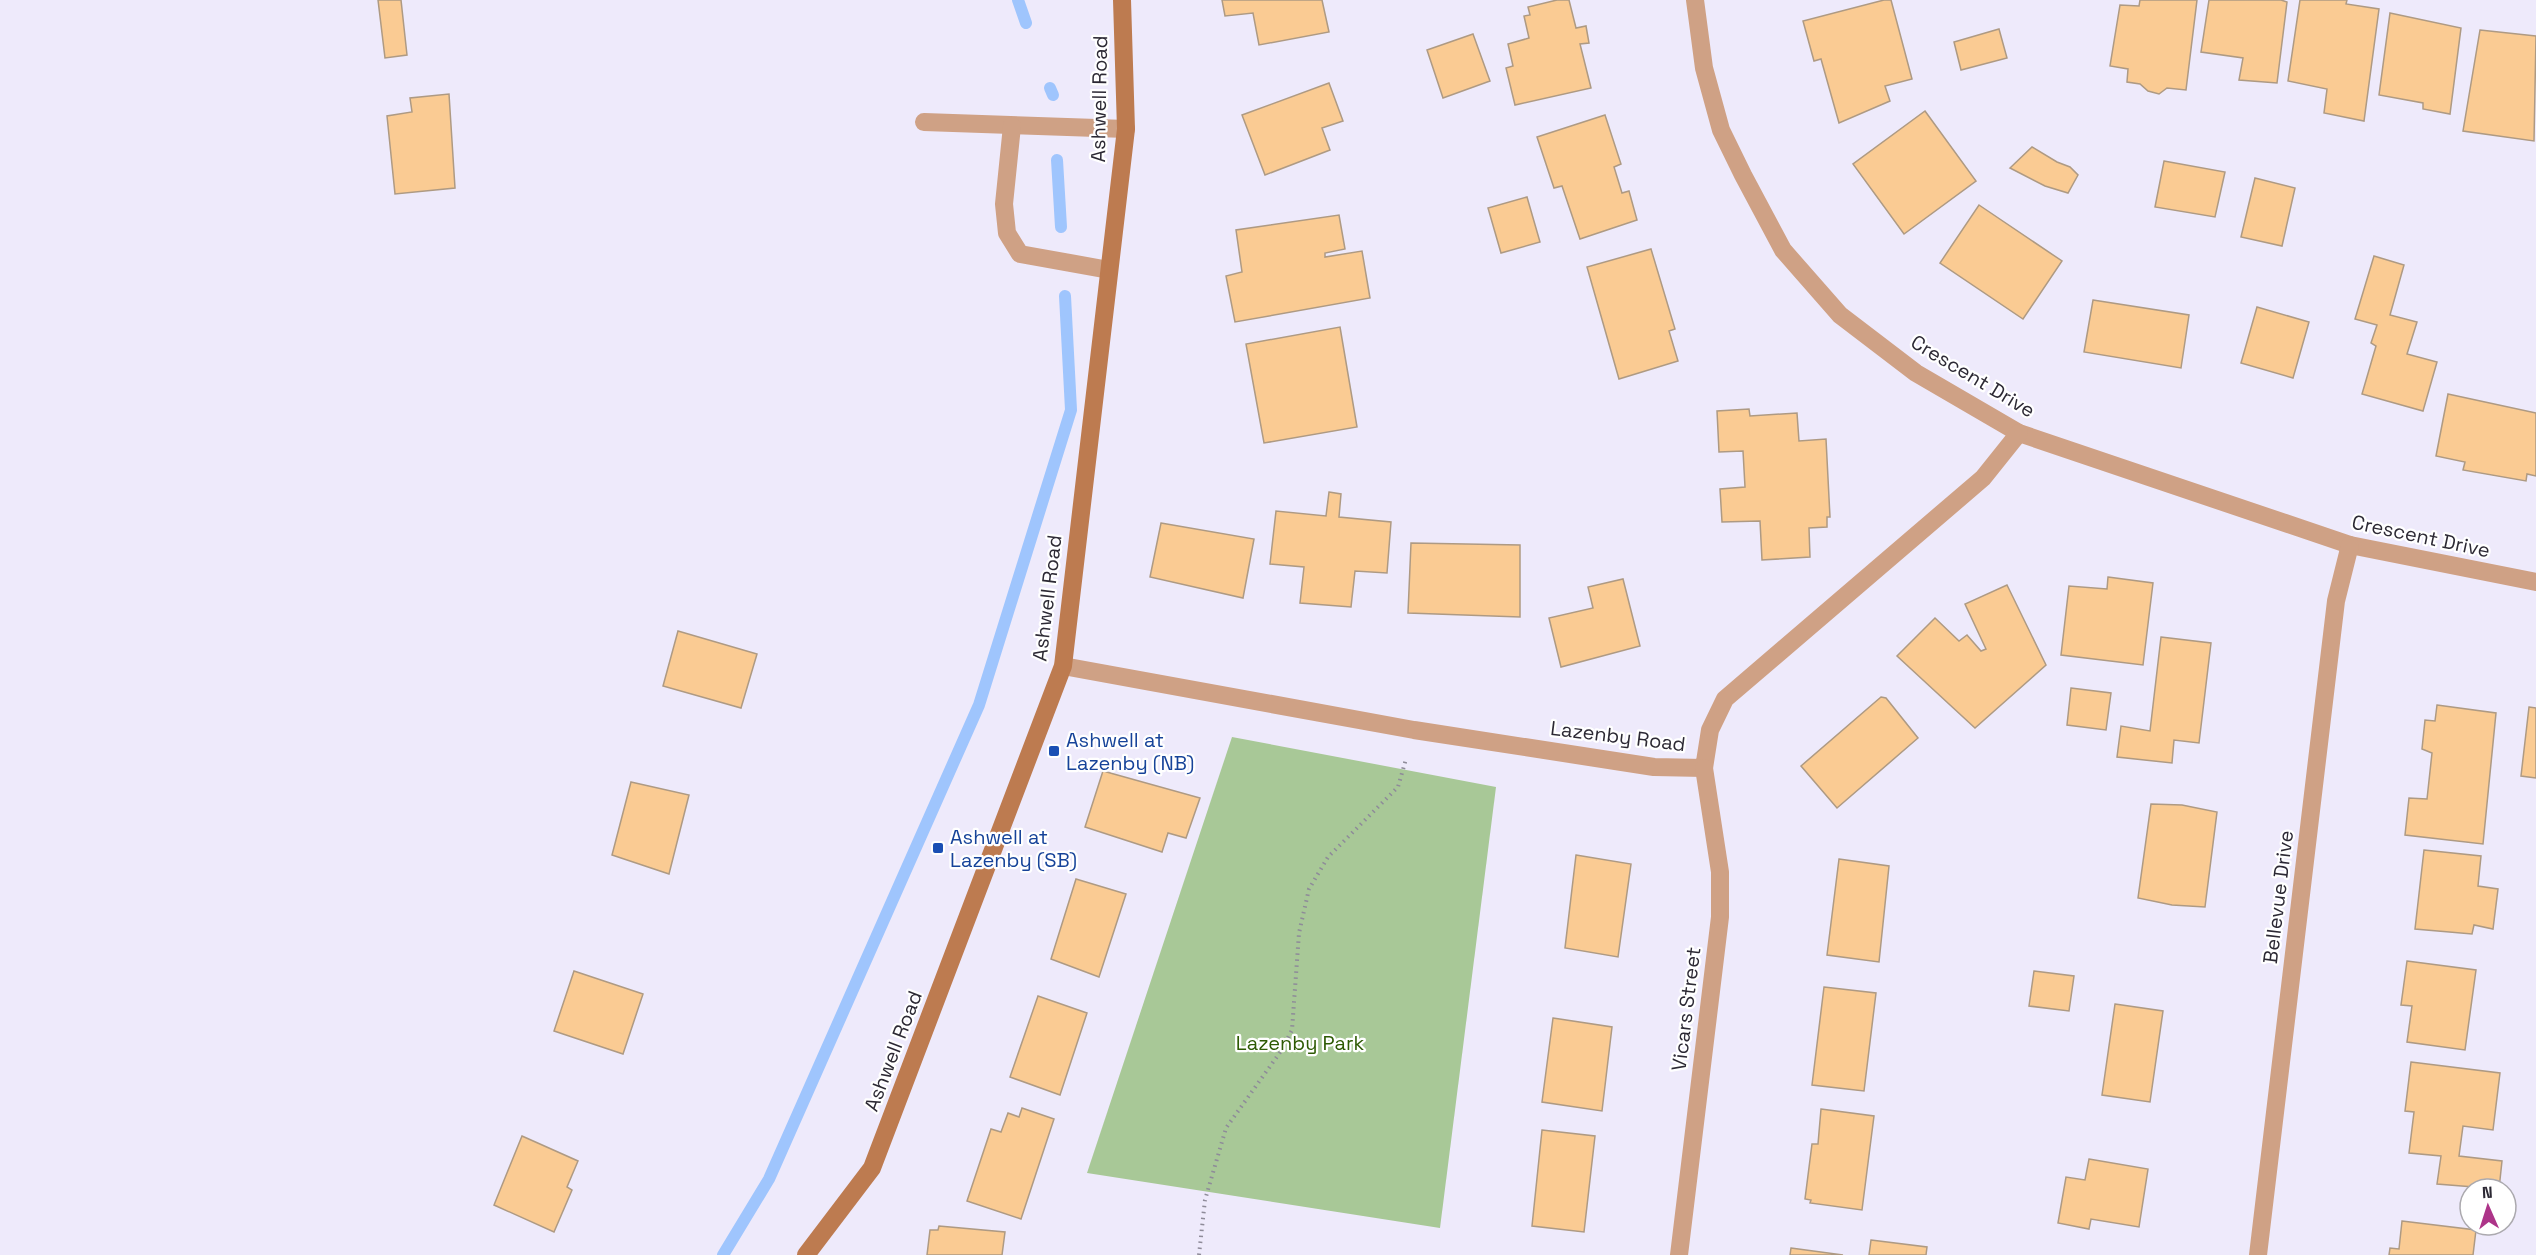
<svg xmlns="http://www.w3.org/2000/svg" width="2536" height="1255" viewBox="0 0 2536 1255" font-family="'Space Grotesk',sans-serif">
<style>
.green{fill:#a8c897}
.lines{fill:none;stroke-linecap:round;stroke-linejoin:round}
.stream{stroke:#9fc5fd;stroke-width:12}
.building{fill:#facb93;stroke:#ae9a83;stroke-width:1.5}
.path{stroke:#8e8b99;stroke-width:4;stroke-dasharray:1.5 4.5;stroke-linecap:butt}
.lane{stroke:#cfa185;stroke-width:18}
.street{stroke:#cfa185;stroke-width:18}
.secondary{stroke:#bd7b50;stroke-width:18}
.transit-dot{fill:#1a4fb4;stroke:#fff;stroke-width:2}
.labels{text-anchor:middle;stroke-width:4.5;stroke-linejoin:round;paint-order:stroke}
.street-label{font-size:20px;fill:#2c2934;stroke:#fff}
.transit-label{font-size:20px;fill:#164399;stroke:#fff;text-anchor:start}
.park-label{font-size:20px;fill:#2d5a03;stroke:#fff}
</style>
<rect width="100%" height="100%" fill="#eeeafb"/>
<polygon class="green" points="1232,737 1496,787 1440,1228 1087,1173"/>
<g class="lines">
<g class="stream">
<polyline points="1018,0 1026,23"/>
<polyline points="1050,88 1053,95"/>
<polyline points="1057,160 1061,227"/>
<polyline points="723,1255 769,1179 979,705 1071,410 1065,296"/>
</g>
</g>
<g class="building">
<polygon points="378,0 401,0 407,55 385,58"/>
<polygon points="1222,0 1322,0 1329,32 1259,45 1253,13 1225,16"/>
<polygon points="1557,0 1569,0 1576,28 1586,26 1589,43 1580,44 1591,88 1515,105 1506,68 1513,66 1508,44 1529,38 1524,16 1530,15 1528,7"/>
<polygon points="1884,0 1891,0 1912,79 1885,86 1890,101 1839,123 1821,59 1814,61 1803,21"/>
<polygon points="2140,0 2197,0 2186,90 2167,88 2159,94 2148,91 2140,84 2127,82 2128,69 2110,66 2120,5 2139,6"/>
<polygon points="2209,0 2281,0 2287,2 2277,83 2239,80 2243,58 2201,52"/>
<polygon points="2300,0 2347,0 2346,4 2379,9 2364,121 2324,113 2327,89 2288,81"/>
<polygon points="2390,13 2461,28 2450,114 2423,109 2423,103 2379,95"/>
<polygon points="1999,29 2007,58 1961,70 1954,42"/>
<polygon points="2480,30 2536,36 2534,141 2463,131"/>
<polygon points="1473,34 1490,81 1443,98 1427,50"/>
<polygon points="1329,83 1343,121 1322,128 1330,150 1265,175 1242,115"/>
<polygon points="449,94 455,188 395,194 387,116 412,112 410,98"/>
<polygon points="1925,111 1976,181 1904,234 1853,164"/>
<polygon points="1605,115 1621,164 1614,167 1622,193 1629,191 1637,220 1580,239 1562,186 1554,188 1537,137"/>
<polygon points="2032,147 2057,162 2070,167 2078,175 2068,193 2045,186 2010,168"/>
<polygon points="2164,161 2225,172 2215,217 2155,207"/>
<polygon points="2255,178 2295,188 2282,246 2241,237"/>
<polygon points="1527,197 1540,242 1501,253 1488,208"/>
<polygon points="1979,205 2062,261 2023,319 1940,263"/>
<polygon points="1339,215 1345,249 1325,253 1325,257 1362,251 1370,298 1235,322 1226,276 1242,272 1236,230"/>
<polygon points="1651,249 1675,329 1669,331 1678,361 1619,379 1587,267"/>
<polygon points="2374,256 2404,265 2390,315 2417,322 2407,354 2437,362 2423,411 2362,394 2376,346 2371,343 2377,325 2355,319"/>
<polygon points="2093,300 2189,315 2181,368 2084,352"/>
<polygon points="2257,307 2309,322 2293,378 2241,363"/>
<polygon points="1340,327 1357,427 1264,443 1246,344"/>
<polygon points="2448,394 2536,413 2536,476 2527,474 2526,481 2463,470 2465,462 2436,456"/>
<polygon points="1749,409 1750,416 1797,413 1799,441 1826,439 1830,517 1827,517 1827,527 1809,528 1810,557 1762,560 1760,521 1722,522 1720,489 1745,487 1743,451 1719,452 1717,411"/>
<polygon points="1329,492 1341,494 1339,517 1391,522 1387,573 1355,571 1351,607 1300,603 1304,567 1270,564 1276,511 1326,516"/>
<polygon points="1161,523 1254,539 1243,598 1150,577"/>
<polygon points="1411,543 1520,545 1520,617 1408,613"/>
<polygon points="2108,577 2153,583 2143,665 2061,655 2069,586 2107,589"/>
<polygon points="1623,579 1640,646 1561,667 1549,618 1593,608 1588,587"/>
<polygon points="2007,585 2046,665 1975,728 1897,656 1935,618 1959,641 1967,635 1981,651 1986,649 1965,604"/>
<polygon points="678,631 757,654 741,708 663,686"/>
<polygon points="2161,637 2211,643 2199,743 2174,740 2172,763 2117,757 2121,726 2150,731"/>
<polygon points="2071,688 2111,693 2106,730 2067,725"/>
<polygon points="1881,697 1886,698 1918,738 1837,808 1801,766"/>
<polygon points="2437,705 2496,713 2483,844 2405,835 2409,798 2427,799 2432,753 2422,749 2425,720 2435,721"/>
<polygon points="2529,707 2536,708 2536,778 2521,776"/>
<polygon points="1103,771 1200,798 1186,838 1168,833 1162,852 1085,827"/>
<polygon points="631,782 689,795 669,874 612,855"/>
<polygon points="2151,804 2182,805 2217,812 2205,907 2172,905 2138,898"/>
<polygon points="2424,850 2481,856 2478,886 2498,889 2493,929 2474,925 2472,934 2415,929"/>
<polygon points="1576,855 1631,864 1618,957 1565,948"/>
<polygon points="1839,859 1889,866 1879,962 1827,955"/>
<polygon points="1076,879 1126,894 1099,977 1051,959"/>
<polygon points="2407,961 2476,970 2465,1050 2407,1042 2412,1006 2401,1005"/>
<polygon points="574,971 643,994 623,1054 554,1031"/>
<polygon points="2034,971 2074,976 2069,1011 2029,1006"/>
<polygon points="1824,987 1876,993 1864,1091 1812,1085"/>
<polygon points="1038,996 1087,1013 1060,1095 1010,1077"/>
<polygon points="2115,1004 2163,1011 2150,1102 2102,1095"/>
<polygon points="1553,1018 1612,1027 1602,1111 1542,1102"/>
<polygon points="2411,1062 2500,1073 2493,1130 2463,1126 2459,1156 2502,1161 2499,1189 2437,1184 2441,1156 2409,1153 2414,1112 2405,1111"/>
<polygon points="1022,1108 1054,1119 1021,1219 967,1201 991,1129 1001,1132 1008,1113 1019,1117"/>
<polygon points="1821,1109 1874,1116 1862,1210 1810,1203 1811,1200 1805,1199 1812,1144 1818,1144"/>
<polygon points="1542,1130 1595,1136 1584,1232 1532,1226"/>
<polygon points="522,1136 578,1161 567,1187 572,1190 554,1232 494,1205"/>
<polygon points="2089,1159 2148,1169 2139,1227 2091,1219 2089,1229 2058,1223 2066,1177 2085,1180"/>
<polygon points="2402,1221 2476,1230 2473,1255 2389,1255 2390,1248 2399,1249"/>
<polygon points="939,1226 1005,1232 1002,1255 927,1255 930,1230 938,1230"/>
<polygon points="1871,1240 1927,1247 1926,1255 1869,1255"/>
<polygon points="1791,1248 1843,1255 1790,1255"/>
</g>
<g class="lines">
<polyline class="path" points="1199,1255 1205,1200 1226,1128 1281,1051 1292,1030 1299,933 1309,889 1328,857 1398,787 1406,759"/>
<g class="lane">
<polyline points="924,122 1126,129"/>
<polyline points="1012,126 1004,204 1007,233 1020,254 1109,270"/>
</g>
<g class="street">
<polyline points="1695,0 1704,68 1721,130 1743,175 1783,250 1840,315 1916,373 2019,433 2350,545 2536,582"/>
<polyline points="1063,666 1414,730 1654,767 1704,768 1710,730 1725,699 1983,478 2019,433"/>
<polyline points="1679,1255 1720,917 1720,872 1704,768"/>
<polyline points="2258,1255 2336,601 2350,545"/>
</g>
<polyline class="secondary" points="806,1255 872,1168 1063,666 1126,129 1122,0"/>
</g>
<g class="transit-dot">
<rect x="1048" y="745" width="12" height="12" rx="3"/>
<rect x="932" y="842" width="12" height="12" rx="3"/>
</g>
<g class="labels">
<g class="street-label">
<text transform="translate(1099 99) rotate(-89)" y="7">Ashwell Road</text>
<text transform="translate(1973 376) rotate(31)" y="7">Crescent Drive</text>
<text transform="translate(2421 536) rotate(12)" y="7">Crescent Drive</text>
<text transform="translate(1047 598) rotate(-83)" y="7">Ashwell Road</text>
<text transform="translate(1618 736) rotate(7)" y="7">Lazenby Road</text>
<text transform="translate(2278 897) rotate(-83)" y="7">Bellevue Drive</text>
<text transform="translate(1686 1009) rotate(-83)" y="7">Vicars Street</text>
<text transform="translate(893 1051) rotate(-69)" y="7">Ashwell Road</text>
</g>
<g class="transit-label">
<text x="1066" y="747">Ashwell at<tspan x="1066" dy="23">Lazenby (NB)</tspan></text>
<text x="950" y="844">Ashwell at<tspan x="950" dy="23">Lazenby (SB)</tspan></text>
</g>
<g class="park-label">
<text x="1300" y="1050">Lazenby Park</text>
</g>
</g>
<g transform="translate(2488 1207) rotate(357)"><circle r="28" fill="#ffffff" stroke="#aba9ae" stroke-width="1.5"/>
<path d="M0-4.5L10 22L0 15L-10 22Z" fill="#ad3489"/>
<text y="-9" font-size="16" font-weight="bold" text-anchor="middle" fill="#2c2934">N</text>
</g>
</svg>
